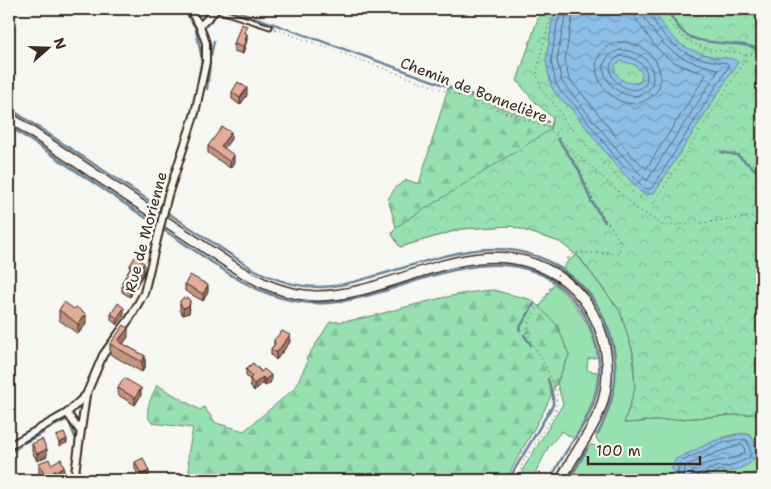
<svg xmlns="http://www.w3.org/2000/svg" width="771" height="489" viewBox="0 0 771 489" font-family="'Shantell Sans',sans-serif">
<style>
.grass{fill:#97e0b0;stroke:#698567}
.forest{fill:url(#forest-firs);stroke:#698567}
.park{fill:url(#park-crowns);stroke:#698567}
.water{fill:url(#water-waves);stroke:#6b8397;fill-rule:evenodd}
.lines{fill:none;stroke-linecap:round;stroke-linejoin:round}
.shore{stroke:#5b666f;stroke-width:1}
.stream{stroke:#6b8397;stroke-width:2.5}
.lane-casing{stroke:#3b2a1e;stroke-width:7}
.street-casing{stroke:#3b2a1e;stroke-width:10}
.secondary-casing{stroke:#3b2a1e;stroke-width:12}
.path{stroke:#3b2a1e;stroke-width:1;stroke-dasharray:1 4;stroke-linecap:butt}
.lane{stroke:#f6f6f2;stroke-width:3}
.street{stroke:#f6f6f2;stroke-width:6}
.secondary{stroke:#f6f6f2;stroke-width:9}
.street-bridge-casing{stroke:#3b2a1e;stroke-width:10;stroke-linecap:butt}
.path-bridge{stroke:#3b2a1e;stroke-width:1;stroke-dasharray:1 4;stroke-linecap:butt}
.street-bridge{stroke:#f6f6f2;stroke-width:6}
.wall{fill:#c39384;stroke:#3b2a1e}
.shaded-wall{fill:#9f786c;stroke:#3b2a1e}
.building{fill:#e3ab9a;stroke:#3b2a1e}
.labels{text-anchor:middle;stroke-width:5;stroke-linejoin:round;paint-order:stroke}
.street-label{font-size:15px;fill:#3b2a1e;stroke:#f6f6f2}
</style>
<defs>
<pattern id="forest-firs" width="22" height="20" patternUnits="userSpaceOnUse" patternTransform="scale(1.25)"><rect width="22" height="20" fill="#97e0b0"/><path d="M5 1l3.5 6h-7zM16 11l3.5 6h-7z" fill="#83c097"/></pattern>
<pattern id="park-crowns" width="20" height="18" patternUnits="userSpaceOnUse" patternTransform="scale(1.25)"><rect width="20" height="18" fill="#97e0b0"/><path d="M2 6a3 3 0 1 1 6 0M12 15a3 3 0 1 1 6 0" fill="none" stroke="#83c097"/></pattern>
<pattern id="water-waves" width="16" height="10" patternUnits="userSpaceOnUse" patternTransform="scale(1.25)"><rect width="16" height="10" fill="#8bbfe8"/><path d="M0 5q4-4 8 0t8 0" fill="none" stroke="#739bbb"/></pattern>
</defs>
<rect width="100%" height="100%" fill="#f6f6f2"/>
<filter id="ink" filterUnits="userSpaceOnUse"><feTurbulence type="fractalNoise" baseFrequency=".02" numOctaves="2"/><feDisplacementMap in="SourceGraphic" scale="10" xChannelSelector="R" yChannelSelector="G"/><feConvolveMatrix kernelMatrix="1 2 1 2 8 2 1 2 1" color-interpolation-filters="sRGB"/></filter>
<g filter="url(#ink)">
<g class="grass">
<path d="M577 255 620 311 633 352 635 389 625 423 762 413V480H698L720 471 722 470 724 473 729 472 756 446 751 435C727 427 691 456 672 468L674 480H570L590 445H593L609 455 611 452C605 447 594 442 596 433L598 434C629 369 621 316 562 271L569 260Z"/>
<path d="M554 284C578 304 592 326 598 357L588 359 587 369 589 371 598 372C596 398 587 417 574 439L562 431 549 446 532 480H519L523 469 563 404 557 383 569 355 557 325 539 308Z"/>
</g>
<g class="forest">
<polygon points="448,88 554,128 762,413 624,423 635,389 633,352 620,311 580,258 560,242 511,226 461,229 400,247 392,234 396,227 388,199 396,187 407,180 419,184"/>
<path d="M493 290 532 300 557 325 569 355 544 411 511 470 509 480H190L188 455 193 428 152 423C142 412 152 397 157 385L200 410 204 407 216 423 244 431 294 389 308 361 306 359 330 322C355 322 379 314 402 308 433 300 462 292 493 290Z"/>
</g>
<polygon class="park" points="541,9 762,9 762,413 624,423 635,389 633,352 620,311 580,258 560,242 511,226 461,229 400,247 392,234 396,227 550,130 553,118 535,102 517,81"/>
<g class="water">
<path d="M557 9H652C673 40 677 48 715 57 723 58 732 57 738 62L655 192 649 195 642 193 613 162 569 106 557 96 551 86 546 61 552 21ZM621 61 635 65 642 73 641 81C630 87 613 79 615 65Z"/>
<path d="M739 434H748C753 437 755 443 756 448 759 465 737 470 724 473L722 470 720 471 698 480H674L672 468 676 459 714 441Z"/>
</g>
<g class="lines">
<g class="shore">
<path d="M562 9 557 24 551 61 556 84 561 92 573 103 616 158 644 188 649 189 652 188 729 66 727 63C696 60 675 52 657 26 654 20 649 15 648 9"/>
<path d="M568 9 563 27 557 60 562 82 621 154 647 181 718 71 717 69C687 61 670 56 652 29 648 23 642 17 642 9"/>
<path d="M575 9 570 29 565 60 569 79 583 95 626 149 646 169 706 75 705 73C676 66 662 58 646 33 640 25 634 19 634 9"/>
<path d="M618 42C639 41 661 56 660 78 660 83 660 88 656 92 653 96 649 99 644 101 609 117 571 55 618 42Z"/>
<path d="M620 50C637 50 654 60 653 79 653 83 652 86 649 89 625 114 579 63 620 50Z"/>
<path d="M620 56C633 56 648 64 647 78 646 82 647 83 644 86 628 100 593 69 620 56Z"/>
<path d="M678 480V465L682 461C698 454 730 436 747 440L751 453 749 458 728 467 719 466 698 474 696 480"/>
<path d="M684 480 685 466 718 452 741 445 744 446 745 452C732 465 691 456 690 480"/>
</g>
<g class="stream">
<polyline points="184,9 197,30"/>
<polyline points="194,9 195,11"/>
<polyline points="232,9 548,122"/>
<path d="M666 9C671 16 676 25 682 31 699 49 746 39 757 50"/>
<polyline points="196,30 202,59 198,82"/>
<polyline points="755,47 762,46"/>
<polyline points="211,55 214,41"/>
<polyline points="759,56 762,62"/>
<polyline points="207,89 210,63"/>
<path d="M9 108 251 268C273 279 294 287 319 287 338 287 357 281 375 276 438 259 500 229 560 268 579 280 595 298 604 319 622 362 618 393 598 434"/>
<path d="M9 126 234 277C264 294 292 305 327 303 399 298 485 236 553 281 565 290 576 301 584 314 598 339 604 369 595 398 587 428 562 451 551 480"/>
<polyline points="558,139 579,170 591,201 605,222"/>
<polyline points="721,152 737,155 762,175"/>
<polyline points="520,330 519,329 534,304"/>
<polyline points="524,335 531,345"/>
<polyline points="69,422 75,437"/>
<polyline points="50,428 66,420"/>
<polyline points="24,443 43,433"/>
<polyline points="9,453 20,446"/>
<polyline points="512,480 513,472 553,405 553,397 548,379"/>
<polyline points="569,480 587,449"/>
</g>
<g class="lane-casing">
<polyline id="lane" points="217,10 270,27"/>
</g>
<g class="street-casing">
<g id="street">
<polyline points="200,26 217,9"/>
<polyline points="168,195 195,113 206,62 206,43 200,26 189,9"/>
<polyline points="67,413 80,431"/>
<polyline points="9,446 67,413 86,395 103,355 130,318 144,293 154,252"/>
<polyline points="74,480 86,395"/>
</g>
</g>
<g class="secondary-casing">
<path id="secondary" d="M9 117 237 269C261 284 286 295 315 296 392 297 470 231 546 269 561 276 574 287 584 300 611 337 615 385 593 425 583 444 570 461 561 480"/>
</g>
<g class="path">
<path d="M553 9 539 60 537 75 540 86 544 93 558 108 565 122 593 153 636 195 645 202 654 203 745 60V56L741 53C700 49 683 46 660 9"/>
<polyline points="275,29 548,128 639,210 664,226 702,223 762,215"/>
<polyline points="746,55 762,52"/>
<polyline points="555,133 564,123"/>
<polyline points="568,258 574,254 579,253 619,253 621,242 594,202 573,151"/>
<polyline points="517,480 523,462 552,417 556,408 557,393 546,367 527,333 529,321 539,306"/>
</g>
<use href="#lane" class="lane"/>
<use href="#street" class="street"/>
<use href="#secondary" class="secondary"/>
<g class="street-bridge-casing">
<polyline id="street-bridge" points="154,252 168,195"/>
</g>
<polyline class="path-bridge" points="539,306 568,258"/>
<use href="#street-bridge" class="street-bridge"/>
</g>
<g class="wall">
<polygon points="246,33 247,40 243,54 234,51 234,44"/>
<polygon points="232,92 247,95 240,105 232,99"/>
<polygon points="231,139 224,148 234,162 230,168 208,153 208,146"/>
<polygon points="130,265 144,273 130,297 122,292 122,282 130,269"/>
<polygon points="185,284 208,292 203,301 185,291"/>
<polygon points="180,304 190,308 189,313 183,315 180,311"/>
<polygon points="59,310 86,324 78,334 59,320"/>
<polygon points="111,314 124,315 117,325 111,320"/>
<polygon points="128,337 123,344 145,356 145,366 142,372 110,354 110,344"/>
<polygon points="274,340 290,342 276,360 271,355 271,349 274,345"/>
<polygon points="253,363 271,382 265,386 263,383 254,391 250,386 250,380 246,376 246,369"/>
<polygon points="118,388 141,395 135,405 118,395"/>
<polygon points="32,444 47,456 37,461 32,451"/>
<polygon points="135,462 149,478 143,480 141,480 135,469"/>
<polygon points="39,463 51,464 64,475 56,479 57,480 38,480 38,478 41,477 39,472"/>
</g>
<g class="shaded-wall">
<polygon points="247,34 247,40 243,54 243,47"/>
<polygon points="247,88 247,95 240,105 240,98"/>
<polygon points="231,132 231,139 221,153 221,146"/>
<polygon points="234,155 234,162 230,168 230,162"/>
<polygon points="144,263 144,273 130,297 130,287"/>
<polygon points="208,285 208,292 203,301 203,294"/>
<polygon points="190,301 189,313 183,315 183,308"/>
<polygon points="124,308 124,315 117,325 117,318"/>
<polygon points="86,314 86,324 78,334 78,324"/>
<polygon points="128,328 128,337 119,349 118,341"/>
<polygon points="290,335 290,342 276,360 276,353"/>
<polygon points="145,356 145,366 142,372 142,362"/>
<polygon points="271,375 271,382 265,386 265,380"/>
<polygon points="263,377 263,383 254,391 254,384"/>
<polygon points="141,388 141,395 135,405 135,398"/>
<polygon points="67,439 67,443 59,446 59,443"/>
<polygon points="47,449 47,456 37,461 37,454"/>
<polygon points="64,467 64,475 53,480 53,472"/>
<polygon points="149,471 149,478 143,480 141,480 141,474"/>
</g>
<g class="building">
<polygon points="241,24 247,26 244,33 247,34 243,47 234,44"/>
<polygon points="238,82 247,88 240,98 232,92"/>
<polygon points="222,127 231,132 221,146 234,155 230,162 208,146"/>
<polygon points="135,257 144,263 130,287 122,282 132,266 130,265"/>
<polygon points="190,275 208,285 203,294 185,284"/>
<polygon points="183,298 188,298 190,301 189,306 183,308 180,304 180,301"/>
<polygon points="64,302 74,309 76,307 86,314 78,324 59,310"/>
<polygon points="118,303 124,308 117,318 111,314"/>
<polygon points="124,325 128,328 118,341 145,356 142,362 110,344"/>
<polygon points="282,331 290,335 276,353 271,349 275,344 274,340"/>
<polygon points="253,363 261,372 264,369 271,375 265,380 263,377 254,384 250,379 252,376 246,369"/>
<polygon points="124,378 141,388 135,398 118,388"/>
<polygon points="64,433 67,439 59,443 56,436"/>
<polygon points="42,439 47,449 37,454 32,444"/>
<polygon points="143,458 149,471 141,474 135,462"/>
<polygon points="49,459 51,464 61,459 64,467 53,472 57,480 39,480 38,478 45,475 39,463"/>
</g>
</g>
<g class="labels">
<g class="street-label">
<text transform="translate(474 90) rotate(21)" y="5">Chemin de Bonnelière</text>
<text transform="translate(146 232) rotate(-75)" y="5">Rue de Morienne</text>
</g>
</g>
<rect width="771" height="489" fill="none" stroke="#f6f6f2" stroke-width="30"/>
<rect x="15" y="15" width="741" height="459" fill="none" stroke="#3b2a1e" stroke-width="2" filter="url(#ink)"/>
<g transform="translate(48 48) rotate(70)" stroke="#f6f6f2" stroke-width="4" paint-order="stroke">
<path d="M0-4L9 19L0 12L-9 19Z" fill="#3b2a1e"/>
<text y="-8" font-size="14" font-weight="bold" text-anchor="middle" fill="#3b2a1e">N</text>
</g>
<path d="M588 456v8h112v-8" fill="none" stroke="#3b2a1e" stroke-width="2.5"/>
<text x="596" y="456" font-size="15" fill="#3b2a1e" stroke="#f6f6f2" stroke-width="4" paint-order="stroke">100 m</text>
</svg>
